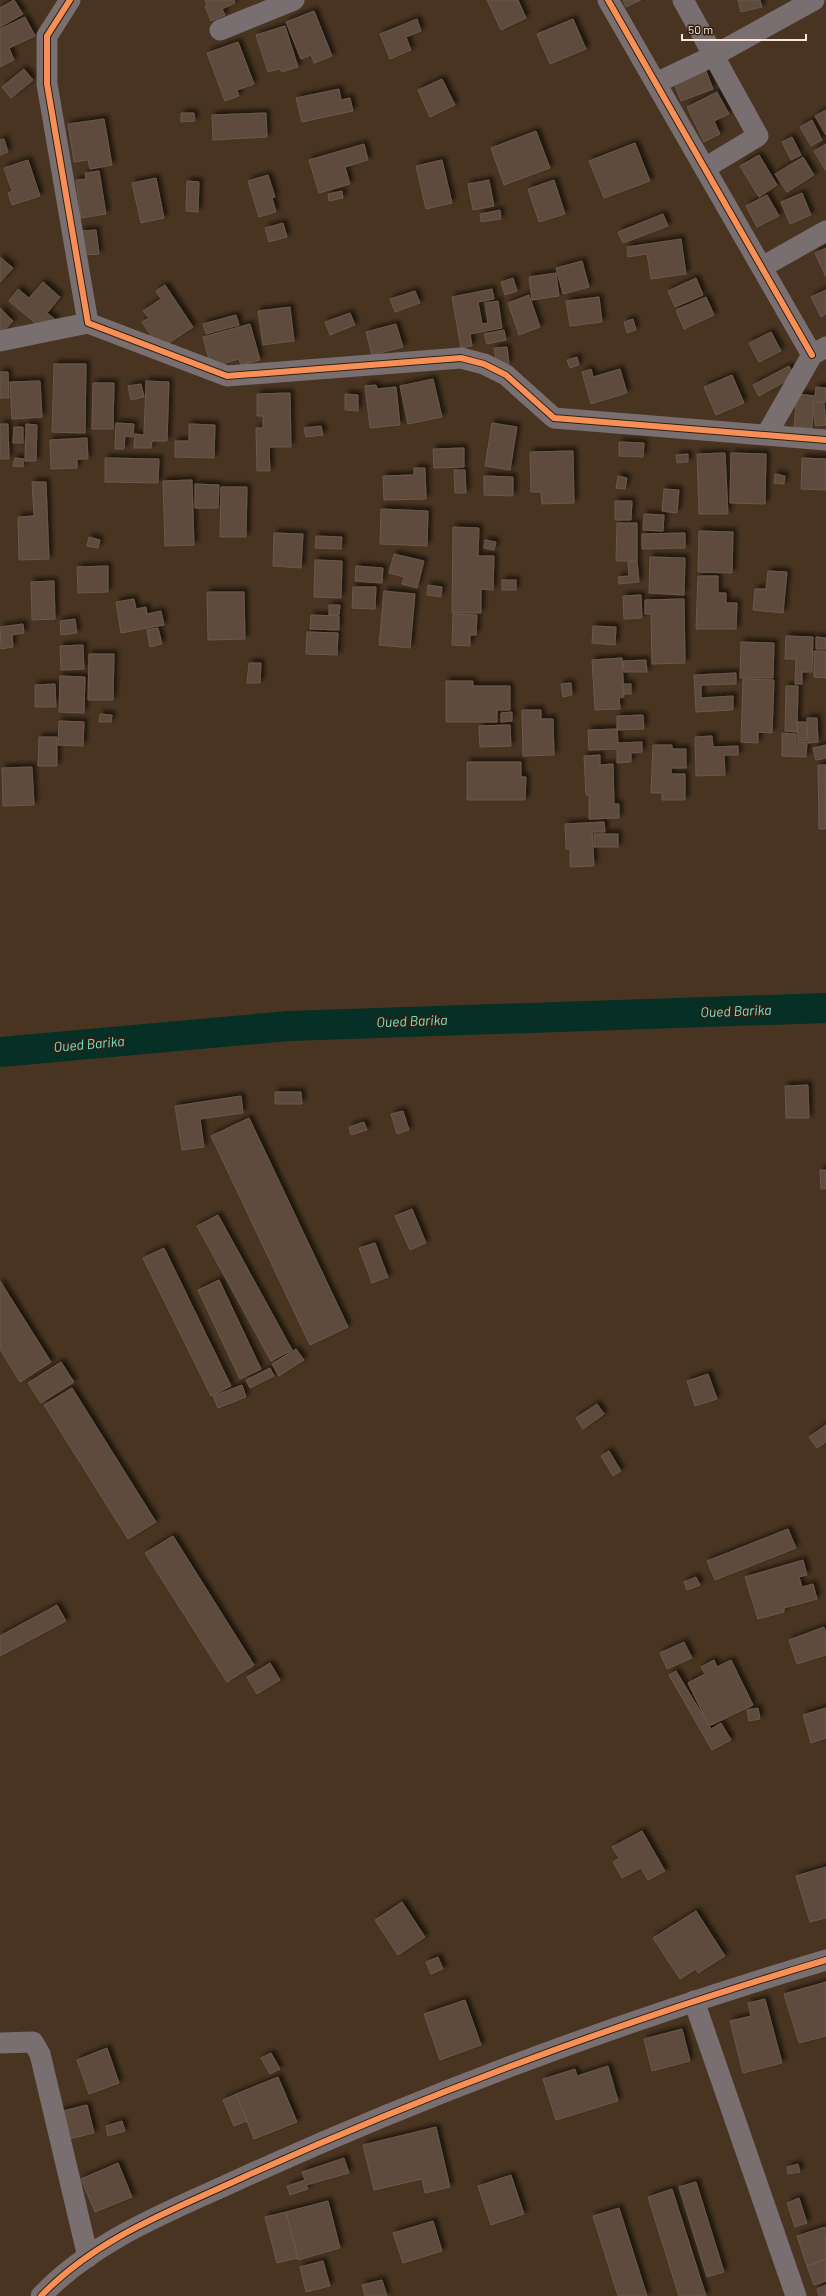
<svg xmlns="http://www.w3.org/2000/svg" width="826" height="2296" viewBox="0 0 826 2296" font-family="Barlow,sans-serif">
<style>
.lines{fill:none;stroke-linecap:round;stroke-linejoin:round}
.river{stroke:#062f26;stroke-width:30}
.building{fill:#5e4c3c;stroke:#6a594a;filter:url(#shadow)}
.minor{stroke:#796f70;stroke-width:21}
.cycleway-casing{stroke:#302012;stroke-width:8}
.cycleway{stroke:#f78f57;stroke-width:6}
.labels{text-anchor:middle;stroke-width:3.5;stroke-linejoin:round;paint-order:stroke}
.water-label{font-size:14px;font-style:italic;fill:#6ee7d2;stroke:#302012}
</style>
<defs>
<filter id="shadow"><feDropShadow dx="3.5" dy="-3.5" stdDeviation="2" flood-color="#0009"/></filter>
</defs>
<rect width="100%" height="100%" fill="#483421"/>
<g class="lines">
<polyline class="river" points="0,1052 289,1026 826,1008"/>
</g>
<g class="building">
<polygon points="14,0 23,14 0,27 0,8"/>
<polygon points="205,0 234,0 235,3 222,9 225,15 211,21 205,6 207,5"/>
<polygon points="487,0 518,0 526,18 501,30"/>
<polygon points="623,0 641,0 626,7"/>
<polygon points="738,0 760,0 762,7 741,12"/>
<polygon points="314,11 332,56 314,63 311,55 301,59 286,22"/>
<polygon points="25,17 35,36 9,48 14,60 0,67 0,29"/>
<polygon points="417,19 421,31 406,37 411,50 390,59 380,34"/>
<polygon points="573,19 586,49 550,64 537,34"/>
<polygon points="285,26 298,67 282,72 280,69 268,72 256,35"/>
<polygon points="238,42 254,84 237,90 239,96 225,101 207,53"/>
<polygon points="24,69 33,80 11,98 2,87"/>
<polygon points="706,71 713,89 681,101 674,83"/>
<polygon points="442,79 455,105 430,117 418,90"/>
<polygon points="339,89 341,100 350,98 353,111 302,122 296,98"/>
<polygon points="717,92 729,114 714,121 720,134 704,142 687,107"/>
<polygon points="826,110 826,135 815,116"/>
<polygon points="181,113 194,113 195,121 181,122"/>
<polygon points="266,113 267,137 213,140 212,115"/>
<polygon points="104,119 112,165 90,169 88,160 74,162 68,124"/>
<polygon points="812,120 822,140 811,146 800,127"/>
<polygon points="536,131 550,168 504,185 491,148"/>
<polygon points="792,137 801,155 791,160 782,142"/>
<polygon points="4,139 8,152 0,155 0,140"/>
<polygon points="635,143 650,181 604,198 589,161"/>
<polygon points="364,144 368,160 345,167 350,184 319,193 309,160"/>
<polygon points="826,144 826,171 814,151"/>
<polygon points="759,155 777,185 759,197 740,166"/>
<polygon points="803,157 814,175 787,192 775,174"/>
<polygon points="28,160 40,196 12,205 8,193 12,191 4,168"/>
<polygon points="442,160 452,203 426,209 416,166"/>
<polygon points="99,171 106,214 81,218 76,180 86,179 85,173"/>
<polygon points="268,175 275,197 272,198 276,212 259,217 248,181"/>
<polygon points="156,178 164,218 141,223 132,183"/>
<polygon points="489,180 494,206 473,210 468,184"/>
<polygon points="554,180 565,214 539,222 528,189"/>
<polygon points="187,181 199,182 198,212 186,211"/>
<polygon points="342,191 343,198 329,201 328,194"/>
<polygon points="802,193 811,215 790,224 781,202"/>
<polygon points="767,195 779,216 757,227 746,206"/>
<polygon points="500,210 501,219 481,222 480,214"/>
<polygon points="663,214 668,226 623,243 618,232"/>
<polygon points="283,223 287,237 269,242 265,228"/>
<polygon points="96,230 99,254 83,255 81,231"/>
<polygon points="681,239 686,274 651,279 647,254 628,257 627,247"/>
<polygon points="826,248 826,277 815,253"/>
<polygon points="0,257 13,268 0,282"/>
<polygon points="582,261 589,287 563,294 556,268"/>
<polygon points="556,273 559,296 532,300 529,277"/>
<polygon points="513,278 517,291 505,295 501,282"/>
<polygon points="696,278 703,295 675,307 668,291"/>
<polygon points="43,282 60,297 47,313 56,320 46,332 9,301 18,289 29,298"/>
<polygon points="165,285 193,327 160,349 142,322 149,318 143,311 161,299 156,291"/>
<polygon points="492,289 494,299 478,302 482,324 488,323 485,303 498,301 502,328 470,334 472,346 461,348 452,297"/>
<polygon points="826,290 826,314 821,317 811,297"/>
<polygon points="415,291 420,303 395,312 390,299"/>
<polygon points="529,295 540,327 519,335 508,303"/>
<polygon points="599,297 602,322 570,326 566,301"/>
<polygon points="706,297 714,315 684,329 676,310"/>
<polygon points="290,307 294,341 263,345 258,311"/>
<polygon points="0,308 13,321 0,335"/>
<polygon points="350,313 355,325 330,335 325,322"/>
<polygon points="236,315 239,325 206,334 203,324"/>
<polygon points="633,319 636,330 627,333 624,322"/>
<polygon points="250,324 260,360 241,365 239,359 211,367 203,337"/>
<polygon points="396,324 403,347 372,355 366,332"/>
<polygon points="504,330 506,340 487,344 484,334"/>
<polygon points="771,332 781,351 759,362 749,343"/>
<polygon points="507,347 509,364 497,366 494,348"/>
<polygon points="577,357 579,365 570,368 567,360"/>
<polygon points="54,364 86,364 85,433 52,432"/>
<polygon points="789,366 795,376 759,396 753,385"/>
<polygon points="591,369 593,377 620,369 627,393 591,404 582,372"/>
<polygon points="0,372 8,372 9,398 0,398"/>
<polygon points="732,375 744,403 716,415 704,387"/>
<polygon points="433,379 442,417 408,424 400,386"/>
<polygon points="40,381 42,417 12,419 10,382"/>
<polygon points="146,381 169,382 167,441 152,441 151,448 134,448 135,434 144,435"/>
<polygon points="93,383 114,383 113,429 92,429"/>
<polygon points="141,384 144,397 131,400 128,386"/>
<polygon points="376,385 377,389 396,387 400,425 370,428 365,386"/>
<polygon points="816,387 826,388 826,402 814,401 812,429 794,427 797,394 815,396"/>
<polygon points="290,393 291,447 269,447 270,471 257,471 256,428 263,428 263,416 257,416 257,394"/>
<polygon points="345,394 358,395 358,411 345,410"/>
<polygon points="824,402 826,425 815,426 813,403"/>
<polygon points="116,423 134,424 133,437 125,436 124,449 115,449"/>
<polygon points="492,423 517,427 510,470 485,466"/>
<polygon points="0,424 8,424 9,459 0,459"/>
<polygon points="26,424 37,425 36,461 25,461"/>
<polygon points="189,424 215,425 214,458 175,457 175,441 189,441"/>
<polygon points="321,426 323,435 306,437 304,428"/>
<polygon points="14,427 23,427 23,443 13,443"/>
<polygon points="87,438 88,459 77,459 77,468 51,469 50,440"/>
<polygon points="619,442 644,443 643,457 619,456"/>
<polygon points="464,448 464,467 434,468 433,449"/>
<polygon points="573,451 574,503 542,504 541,492 531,492 530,452"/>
<polygon points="725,453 728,514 699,514 697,454"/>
<polygon points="731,453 766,454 765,504 730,503"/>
<polygon points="688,454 688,462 677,463 676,455"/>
<polygon points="15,458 24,459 23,467 13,466"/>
<polygon points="105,458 159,459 158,483 105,482"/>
<polygon points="802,458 826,459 826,490 801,489"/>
<polygon points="414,468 425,468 426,499 384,500 383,476 414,475"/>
<polygon points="454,470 465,470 466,493 455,493"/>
<polygon points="775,474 785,476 784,484 774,483"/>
<polygon points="484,476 513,477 513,496 484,495"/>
<polygon points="618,476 627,478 625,489 616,488"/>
<polygon points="192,480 194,545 165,546 163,481"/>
<polygon points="32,482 46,482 49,559 19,560 18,517 34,516"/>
<polygon points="195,484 219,485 218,508 195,508"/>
<polygon points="221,487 247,487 246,537 220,537"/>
<polygon points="664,489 679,490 677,513 662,511"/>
<polygon points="615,501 632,501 631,520 615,520"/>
<polygon points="381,509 428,511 427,546 380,544"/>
<polygon points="644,514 664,515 663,531 643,530"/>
<polygon points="617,523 637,523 637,561 616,561"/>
<polygon points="453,527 479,528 478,556 494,556 493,590 481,589 481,613 452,613"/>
<polygon points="699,531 733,532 732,573 698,572"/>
<polygon points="274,533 303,534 301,568 273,566"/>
<polygon points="685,533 685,548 642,549 642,534"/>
<polygon points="316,536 342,537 341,549 315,548"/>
<polygon points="89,537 100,540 98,548 87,546"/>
<polygon points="485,540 496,542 494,550 484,548"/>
<polygon points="394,554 424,561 417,588 402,584 404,577 389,573"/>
<polygon points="650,557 685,558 684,595 649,593"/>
<polygon points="315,560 342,561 341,598 314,597"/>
<polygon points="637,561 639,582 619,584 618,577 629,576 628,562"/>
<polygon points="108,566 108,592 78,593 77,567"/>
<polygon points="356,566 383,568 382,583 355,581"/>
<polygon points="768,571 787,572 783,613 753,610 755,589 766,589"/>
<polygon points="698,576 718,576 718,593 726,593 726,603 737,603 736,629 696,629"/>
<rect x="502" y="580" width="14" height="10"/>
<polygon points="54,581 55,619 32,620 31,582"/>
<polygon points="428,585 442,587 441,597 427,595"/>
<polygon points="353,587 376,587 375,609 352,608"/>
<polygon points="384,591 415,594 410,648 379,645"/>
<polygon points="207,592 244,592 245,639 208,640"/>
<polygon points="641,595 642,618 624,619 623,596"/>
<polygon points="134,599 136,609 146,607 147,614 161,611 164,625 121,633 116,602"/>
<polygon points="684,599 685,663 652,664 651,614 645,614 645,600"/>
<polygon points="329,605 340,605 339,615 329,615"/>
<polygon points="453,614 477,615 476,635 470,635 470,646 452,645"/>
<polygon points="311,615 339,616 339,630 310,629"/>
<polygon points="75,619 77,633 61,635 60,621"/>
<polygon points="23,624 24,633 12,635 13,647 1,649 0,627"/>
<polygon points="593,626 616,627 615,645 592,643"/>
<polygon points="158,628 162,644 150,647 147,630"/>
<polygon points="307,632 338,633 337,655 306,654"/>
<polygon points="786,636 813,637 812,672 802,672 802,684 795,684 796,659 785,659"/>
<polygon points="816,637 826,638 826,649 816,649"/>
<polygon points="741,642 774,643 773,678 740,678"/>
<polygon points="83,645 84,669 61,670 60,646"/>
<polygon points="814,651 826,651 826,678 814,677"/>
<polygon points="89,654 114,654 113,700 88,700"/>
<polygon points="622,658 624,697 619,698 620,709 595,710 592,660"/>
<polygon points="646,660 647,672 624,672 623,661"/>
<polygon points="249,663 261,663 260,683 247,683"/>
<polygon points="736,673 736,684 701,685 701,698 733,696 733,710 696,712 694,675"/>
<polygon points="60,676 85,677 84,713 59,712"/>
<polygon points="743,679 774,680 772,733 758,732 758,743 741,742"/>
<polygon points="446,681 473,681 473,686 510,686 510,710 497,710 497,722 446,722"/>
<polygon points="571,683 572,695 563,697 561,684"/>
<polygon points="55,684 56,707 35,707 35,685"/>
<rect x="623" y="684" width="8" height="10"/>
<polygon points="786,686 798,686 797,732 785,731"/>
<polygon points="522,710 541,710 541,719 553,719 554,755 523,756"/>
<polygon points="512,712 512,721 501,722 501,713"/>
<polygon points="100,714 112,715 111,722 99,722"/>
<polygon points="643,715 644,729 617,730 617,716"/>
<polygon points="807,718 817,718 818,742 808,743"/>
<polygon points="59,721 84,722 83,746 58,745"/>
<polygon points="797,722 806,722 807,740 798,741"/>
<polygon points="510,725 511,746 480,747 479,726"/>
<polygon points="617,729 618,743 642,742 642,752 631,753 631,762 617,763 617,749 589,750 588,730"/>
<polygon points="782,733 796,734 796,742 807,742 806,757 782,756"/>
<polygon points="712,736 713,747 738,746 738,755 724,755 725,775 696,776 695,737"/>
<polygon points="39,737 57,737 57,766 38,766"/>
<polygon points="653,745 672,745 672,749 686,749 686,768 671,768 671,774 685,774 685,800 662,800 662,793 651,793"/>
<polygon points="826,745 826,758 816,760 813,748"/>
<polygon points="600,755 600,765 613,764 614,804 619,804 619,818 589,819 589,795 586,795 584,756"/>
<polygon points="467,762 521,762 521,777 526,777 525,800 467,800"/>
<polygon points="818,765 826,765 826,829 819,829"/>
<polygon points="32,767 34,805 3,806 2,768"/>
<polygon points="604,822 605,832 592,832 594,866 570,867 570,849 566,849 565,824"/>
<rect x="594" y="834" width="24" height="13"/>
<polygon points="808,1085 809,1118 786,1118 785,1086"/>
<polygon points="275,1092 301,1092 302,1104 275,1104"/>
<polygon points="241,1096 243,1113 200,1119 204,1147 182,1150 175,1106"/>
<polygon points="403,1111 409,1130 397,1134 391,1114"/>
<polygon points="249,1118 348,1327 310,1345 211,1136"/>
<polygon points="364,1122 367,1130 351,1135 349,1127"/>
<polygon points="820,1170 826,1170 826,1189 821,1189"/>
<polygon points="412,1209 426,1243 410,1250 395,1216"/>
<polygon points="218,1215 292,1350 271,1361 197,1226"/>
<polygon points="375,1243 388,1277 372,1283 359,1248"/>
<polygon points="164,1248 231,1386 211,1396 143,1258"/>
<polygon points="219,1280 261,1369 240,1379 198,1290"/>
<polygon points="0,1281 51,1362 20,1382 0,1349"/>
<polygon points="296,1349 304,1360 279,1376 272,1364"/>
<polygon points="61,1362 74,1382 41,1403 28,1383"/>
<polygon points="270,1368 274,1376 250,1388 246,1380"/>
<polygon points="708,1374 717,1399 695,1406 687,1381"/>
<polygon points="242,1385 246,1397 218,1408 213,1396"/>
<polygon points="72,1388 156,1522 128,1539 44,1405"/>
<polygon points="597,1404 604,1414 583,1429 576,1418"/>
<polygon points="826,1425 826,1442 817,1448 809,1437"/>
<polygon points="609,1451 621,1471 613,1476 601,1456"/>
<polygon points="788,1529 796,1548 715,1580 707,1561"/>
<polygon points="173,1536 254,1665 227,1682 145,1553"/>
<polygon points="803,1560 807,1575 799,1577 802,1587 813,1584 817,1599 784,1608 784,1612 758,1619 745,1577"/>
<polygon points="696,1577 700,1585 687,1590 684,1582"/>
<polygon points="57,1605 66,1621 0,1656 0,1636"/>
<polygon points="824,1627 826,1634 826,1655 797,1664 789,1640"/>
<polygon points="684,1642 692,1658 667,1669 660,1653"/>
<polygon points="714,1660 717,1667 731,1660 753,1705 709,1726 688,1683 705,1674 701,1667"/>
<polygon points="270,1663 280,1680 257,1694 247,1677"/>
<polygon points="676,1671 711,1729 721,1723 731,1740 712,1750 669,1675"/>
<polygon points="758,1708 760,1719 749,1721 747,1710"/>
<polygon points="826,1708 826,1738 811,1743 803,1715"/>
<polygon points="642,1831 665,1871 648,1880 641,1868 622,1878 613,1862 619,1858 612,1847"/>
<polygon points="826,1867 826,1918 810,1922 796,1876"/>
<polygon points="402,1902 425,1937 398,1955 375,1920"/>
<polygon points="696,1911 725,1956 698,1973 696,1969 680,1979 653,1938"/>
<polygon points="438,1957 443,1969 431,1974 426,1962"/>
<polygon points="826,1982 826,2036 799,2043 784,1994"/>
<polygon points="765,1999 782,2063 743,2073 730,2021 751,2016 748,2003"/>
<polygon points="465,2000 481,2045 440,2060 424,2014"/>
<polygon points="682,2029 690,2061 652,2071 644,2039"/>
<polygon points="107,2048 119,2083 89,2094 77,2060"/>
<polygon points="271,2053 280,2069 270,2074 261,2058"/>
<polygon points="608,2066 618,2101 556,2120 543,2079 575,2069 577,2076"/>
<polygon points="278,2077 297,2122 254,2139 236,2094"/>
<polygon points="236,2094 247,2121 234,2126 223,2100"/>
<polygon points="87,2105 94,2133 61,2141 54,2113"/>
<polygon points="122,2121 125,2131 108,2136 106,2126"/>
<polygon points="436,2127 450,2187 425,2193 422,2179 374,2190 363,2145"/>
<polygon points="344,2158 349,2173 306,2185 308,2189 290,2195 287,2186 305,2180 302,2172"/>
<polygon points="118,2163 132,2197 95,2212 81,2179"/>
<polygon points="798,2164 800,2172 788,2174 787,2167"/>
<polygon points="511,2175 524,2214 491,2225 478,2186"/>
<polygon points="696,2182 724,2272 707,2277 679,2187"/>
<polygon points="672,2189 706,2296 679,2296 648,2197"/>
<polygon points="799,2198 807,2223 795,2227 787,2203"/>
<polygon points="328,2201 340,2248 298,2260 286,2212"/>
<polygon points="619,2208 647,2296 618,2296 593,2216"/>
<polygon points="286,2212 298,2258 277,2263 265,2217"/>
<polygon points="433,2221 442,2251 403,2263 393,2233"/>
<polygon points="825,2227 826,2259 807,2266 797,2236"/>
<polygon points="826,2259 826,2281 814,2285 807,2266"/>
<polygon points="323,2261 330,2286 306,2292 300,2267"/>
<polygon points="382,2280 387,2296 365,2296 362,2285"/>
<polygon points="826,2285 826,2296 819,2296 817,2289"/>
</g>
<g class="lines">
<g class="minor">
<polyline points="70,0 47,36 47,84 88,323 227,376 461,358 484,364 506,375 554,418 826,440"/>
<polyline points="608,0 812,355"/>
<polyline points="683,0 758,136 705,168"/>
<polyline points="220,30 294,0"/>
<polyline points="656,83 713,56 814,0"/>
<polyline points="762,267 826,231"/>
<polyline points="0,341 88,323"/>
<polyline points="767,434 812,355 826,347"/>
<polyline points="694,2001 796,2296"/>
<polyline points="0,2043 33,2042 40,2054 88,2257"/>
<path d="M41 2296C96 2238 173 2210 244 2177 433 2091 628 2019 826 1960"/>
</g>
<g class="cycleway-casing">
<g id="cycleway">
<polyline points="70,0 47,36 47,84 88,323 227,376 461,358 484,364 506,375 554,418 826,440"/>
<polyline points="608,0 812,355"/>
<path d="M41 2296C96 2238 173 2210 244 2177 433 2091 628 2019 826 1960"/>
</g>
</g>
<use href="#cycleway" class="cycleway"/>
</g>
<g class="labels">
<g class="water-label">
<text transform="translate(736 1011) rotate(-2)" y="5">Oued Barika</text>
<text transform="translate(412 1021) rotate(-2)" y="5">Oued Barika</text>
<text transform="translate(89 1044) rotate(-5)" y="5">Oued Barika</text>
</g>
</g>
<path d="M682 34v6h124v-6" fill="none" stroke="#fce5d4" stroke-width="2"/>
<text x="688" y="34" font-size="12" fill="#fce5d4" stroke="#302012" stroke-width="3" paint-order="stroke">50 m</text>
</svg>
